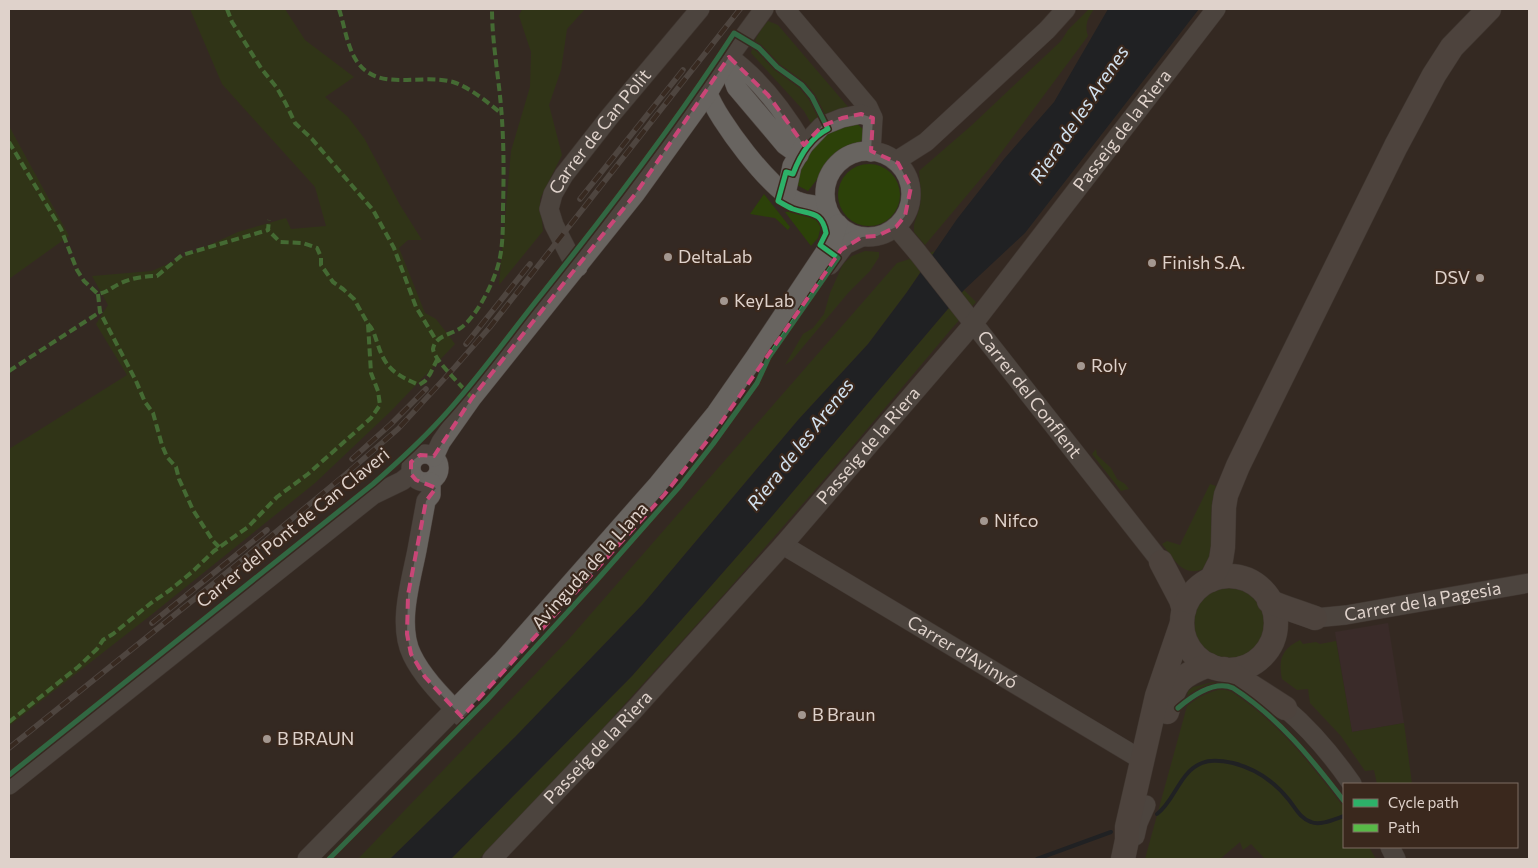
<svg xmlns="http://www.w3.org/2000/svg" width="1538" height="868" viewBox="0 0 1538 868" font-family="Commissioner,sans-serif">
<style>
.commercial{fill:#402d31}
.green{fill:#2c4109}
.water{fill:#081724}
.lines{fill:none;stroke-linecap:round;stroke-linejoin:round}
.stream{stroke:#081724;stroke-width:4}
.minor-casing{stroke:#4e4540;stroke-width:20}
.major-casing{stroke:#4e4540;stroke-width:25}
.minor{stroke:#686460;stroke-width:19}
.major{stroke:#6a635e;stroke-width:24}
.rail-casing{stroke:#6d6663;stroke-width:5.5}
.rail{stroke:#3a281d;stroke-width:4;stroke-dasharray:11;stroke-linecap:butt}
.quiet{stroke:#58b947;stroke-width:4;stroke-dasharray:8 4;stroke-linecap:butt}
.cycleway-casing{stroke:#3a281d;stroke-width:8}
.cycleway{stroke:#2db169;stroke-width:5}
.marked{fill:none;stroke:#c94677;stroke-width:4;stroke-dasharray:10 6;stroke-linejoin:round}
.poi-dot{fill:#a39790;stroke:#3a281d;stroke-width:2}
.labels{text-anchor:middle;stroke-width:4.5;stroke-linejoin:round;paint-order:stroke}
.street-label{font-size:18px;fill:#dfd2cb;stroke:#3a281d}
.poi-label{font-size:18px;fill:#dfd2cb;stroke:#3a281d;text-anchor:start}
.water-label{font-size:19px;font-style:italic;fill:#d2e2f0;stroke:#3a281d}
</style>
<rect width="100%" height="100%" fill="#342923"/>
<polygon class="commercial" points="1388,623 1404,723 1352,732 1335,632"/>
<g class="green">
<polygon points="190,9 285,9 305,40 354,77 325,97 348,117 364,138 400,205 422,240 408,240 399,248 425,313 436,319 455,344 391,411 315,483 151,615 9,726 9,449 127,375 96,324 108,305 92,276 152,271 238,232 286,218 291,229 326,226 315,187 222,84"/>
<polygon points="522,9 585,9 567,29 561,70 549,105 562,155 540,199 543,231 499,285 511,151 530,87 531,52 519,16"/>
<path d="M1089 9H1094C1088 18 1084 25 1088 36L989 169 925 245 914 232V225L920 206 921 194 919 171 972 125 1061 41 1068 30Z"/>
<path d="M768 21 778 25 849 108 812 125 804 111 751 53C754 40 759 31 768 21Z"/>
<path d="M856 123 863 129V138L859 144 845 149 828 165 808 191 795 184C798 176 799 166 802 158 810 138 836 125 856 123Z"/>
<polygon points="9,126 69,236 9,279"/>
<circle cx="869" cy="195" r="31"/>
<polygon points="764,194 790,227 788,230 775,218 750,214"/>
<polygon points="792,211 816,218 821,226 818,238 811,246 785,212"/>
<polygon points="865,251 879,252 879,257 870,271 848,293 792,360 785,365 803,334 813,328 824,314 830,293 843,264 852,256"/>
<polygon points="935,251 907,292 868,344 798,420 643,604 515,737 390,859 358,859 569,639 897,263"/>
<polygon points="964,290 976,302 953,327 847,453 727,591 577,757 479,859 451,859 632,676 762,528"/>
<polygon points="1096,449 1097,455 1111,468 1117,479 1125,484 1129,489 1121,491 1092,454"/>
<path d="M1210 484 1216 486 1212 503 1211 529 1214 541 1206 568C1183 579 1175 560 1162 544L1167 541 1180 545Z"/>
<circle cx="1229" cy="623" r="38"/>
<path d="M1300 640 1303 644 1316 642 1320 644 1336 641 1352 732 1404 723 1412 784H1377L1374 770 1365 771 1341 736 1310 703 1308 689 1297 690 1282 679C1278 659 1282 649 1300 640Z"/>
<polygon points="1213,682 1217,683 1200,689 1187,697 1188,691 1193,687"/>
<polygon points="1224,687 1233,689 1279,726 1306,754 1344,803 1344,847 1369,847 1376,859 1265,859 1251,844 1243,850 1240,842 1220,859 1145,859 1187,706 1199,697"/>
</g>
<polygon class="water" points="1108,9 1199,9 1025,233 964,290 762,528 632,676 451,859 390,859 515,737 643,604 798,420 868,344 907,292 957,219 1004,159 1054,102"/>
<g class="lines">
<g class="stream">
<path d="M1157 814C1175 801 1179 772 1202 763 1211 759 1224 761 1233 763 1257 769 1274 781 1289 800 1296 809 1300 818 1311 822 1320 826 1335 819 1344 816"/>
<polyline points="1037,859 1111,832"/>
</g>
<g class="minor-casing">
<g id="minor">
<polyline points="785,9 868,107 873,118 871,152"/>
<path d="M708 93C717 119 771 191 797 201 806 205 818 205 827 207"/>
<circle cx="868" cy="194" r="43"/>
<path d="M799 155 785 145 736 87 731 73 729 57C760 79 785 113 804 145"/>
<polyline points="896,161 926,142 1047,30 1066,9"/>
<polyline points="786,194 792,166 804,145 822,126 842,118 861,114 873,118"/>
<path id="s1" d="M896 227 918 253 1161 562"/>
<polyline points="830,265 845,245 862,237"/>
<path id="s2" d="M578 267 571 258 554 225 549 209 553 194 564 175 611 115 700 9"/>
<circle cx="425" cy="468" r="14"/>
<polyline points="434,457 441,442 472,398 636,193 708,93 729,57 764,9"/>
<path d="M431 482V495L426 501C423 518 420 534 417 550 411 581 397 625 412 655 423 678 445 699 462 717"/>
<path id="s3" d="M783 545 1142 760"/>
<path id="s4" d="M1315 618 1346 615 1529 583"/>
<path d="M1285 708C1312 731 1332 755 1352 784"/>
<polyline points="9,785 373,495 402,481 411,474"/>
<polyline points="1135,836 1138,823 1146,805"/>
<polyline points="1390,847 1396,859"/>
<polyline points="307,859 501,662 658,484 716,413 755,357 833,240 838,224"/>
<path id="s5" d="M492 859 635 709 783 545 974 323 1216 9"/>
</g>
</g>
<g class="major-casing">
<g id="major">
<polyline points="1161,562 1181,600 1184,610"/>
<circle cx="1229" cy="623" r="47"/>
<polyline points="1211,580 1221,560 1223,547 1224,507 1226,495 1238,466 1262,417 1396,146 1434,75 1452,47 1489,9"/>
<path d="M1269 601C1284 608 1300 612 1315 618"/>
<polyline points="1224,669 1285,708"/>
<path d="M1167 712C1175 682 1179 676 1209 665"/>
<polyline points="1123,859 1127,840 1127,827 1157,696 1182,623"/>
</g>
</g>
<use href="#minor" class="minor"/>
<use href="#major" class="major"/>
<g class="rail-casing">
<g id="rail">
<polyline points="580,199 683,70"/>
<polyline points="466,344 530,264"/>
<polyline points="352,459 391,424 426,389"/>
<polyline points="152,623 267,530"/>
<polyline points="9,748 213,584 346,474 398,429 455,367 490,327 740,9"/>
</g>
</g>
<use href="#rail" class="rail"/>
<g class="quiet">
<polyline points="227,9 232,22 261,68 277,88 286,104 295,123 312,139 373,210 394,248 416,307 436,340"/>
<path d="M339 9C345 27 347 48 358 63 380 92 420 73 453 82 471 88 487 102 502 114"/>
<path d="M9 142 61 229 77 270 84 281 98 294C108 292 112 287 121 283 132 278 145 276 157 276L182 255 268 230 269 220"/>
<polyline points="98,294 100,312 136,381 145,402 153,413 162,445 167,457 176,467 179,479 193,510 213,541 219,547"/>
<path d="M368 324C374 330 375 337 378 345 386 370 397 375 419 385L425 381 430 374 437 360"/>
<polyline points="9,371 100,312"/>
<path d="M472 398C463 387 434 360 433 349 435 335 452 335 462 327 478 314 494 282 499 262 503 245 503 227 503 209 504 171 504 134 500 96 497 67 492 38 492 9"/>
<polyline points="9,722 78,667 97,649 103,640 113,634 151,603 170,590 192,572 214,551 248,527 277,497 308,474 371,418 380,405 378,391 371,373 368,324 354,299 343,289 333,282 321,265 321,257 317,248 303,243 280,242 268,230"/>
</g>
<g class="cycleway-casing">
<g id="cycleway">
<path d="M1178 708C1192 696 1215 680 1233 688 1279 718 1311 758 1344 801"/>
<path d="M9 775 373 484C397 463 420 442 441 419 477 380 508 336 541 295 609 210 675 124 734 33L759 48 777 67 802 85 812 97 828 129C810 138 800 155 793 174L786 172 778 201C783 204 788 207 793 209 811 215 822 211 826 233L820 245 838 258 769 357 757 383 713 444 680 486 597 580 487 700 329 859"/>
</g>
</g>
<use href="#cycleway" class="cycleway"/>
</g>
<path d="M0 0H1538V868H0ZM729 57 768 95 804 145 822 126 842 118 861 114 873 118 871 151 898 163 911 187 905 216 896 227 877 236 862 237 841 250 716 430 664 495 462 717 425 677 411 654 407 634 408 595 426 501 436 488 416 480 411 474V462L420 455 434 456 472 398 636 193Z" fill="#342923" fill-opacity=".55" fill-rule="evenodd"/>
<path class="marked" d="M729 57 768 95 804 145 822 126 842 118 861 114 873 118 871 151 898 163 911 187 905 216 896 227 877 236 862 237 841 250 716 430 664 495 462 717 425 677 411 654 407 634 408 595 426 501 436 488 416 480 411 474V462L420 455 434 456 472 398 636 193Z"/>
<g class="poi-dot">
<circle cx="668" cy="257" r="5"/>
<circle cx="1152" cy="263" r="5"/>
<circle cx="1480" cy="278" r="5"/>
<circle cx="724" cy="301" r="5"/>
<circle cx="1081" cy="366" r="5"/>
<circle cx="984" cy="521" r="5"/>
<circle cx="802" cy="715" r="5"/>
<circle cx="267" cy="739" r="5"/>
</g>
<g class="labels">
<g class="street-label">
<text dy="6" stroke="none"><textPath href="#s5" startOffset="964">Passeig de la Riera</textPath></text>
<text dy="6" stroke="none"><textPath href="#s2" startOffset="159">Carrer de Can Pòlit</textPath></text>
<text dy="6" stroke="none"><textPath href="#s1" startOffset="214">Carrer del Conflent</textPath></text>
<text dy="6" stroke="none"><textPath href="#s5" startOffset="559">Passeig de la Riera</textPath></text>
<text transform="translate(293 528) rotate(-39)" y="6">Carrer del Pont de Can Claveri</text>
<text transform="translate(590 566) rotate(-48)" y="6">Avinguda de la Llana</text>
<text dy="6" stroke="none"><textPath href="#s4" startOffset="109">Carrer de la Pagesia</textPath></text>
<text dy="6" stroke="none"><textPath href="#s3" startOffset="209">Carrer d'Avinyó</textPath></text>
<text dy="6" stroke="none"><textPath href="#s5" startOffset="154">Passeig de la Riera</textPath></text>
</g>
<g class="poi-label">
<text x="678" y="263">DeltaLab</text>
<text x="1162" y="269">Finish S.A.</text>
<text x="1470" y="284" text-anchor="end">DSV</text>
<text x="734" y="307">KeyLab</text>
<text x="1091" y="372">Roly</text>
<text x="994" y="527">Nifco</text>
<text x="812" y="721">B Braun</text>
<text x="277" y="745">B BRAUN</text>
</g>
<g class="water-label">
<text transform="translate(1079 114) rotate(-56)" y="7">Riera de les Arenes</text>
<text transform="translate(800 444) rotate(-52)" y="7">Riera de les Arenes</text>
</g>
</g>
<rect width="1538" height="868" fill="none" stroke="#dfd2cb" stroke-width="20"/>
<rect x="1343" y="783" width="175" height="65" fill="#3a281d" stroke="#7c6c63"/>
<rect x="1353" y="799" width="25" height="8" fill="#2db169" stroke="#7c6c63"/>
<text x="1388" y="808" font-size="15" fill="#dfd2cb">Cycle path</text>
<rect x="1353" y="824" width="25" height="8" fill="#58b947" stroke="#7c6c63"/>
<text x="1388" y="833" font-size="15" fill="#dfd2cb">Path</text>
</svg>
